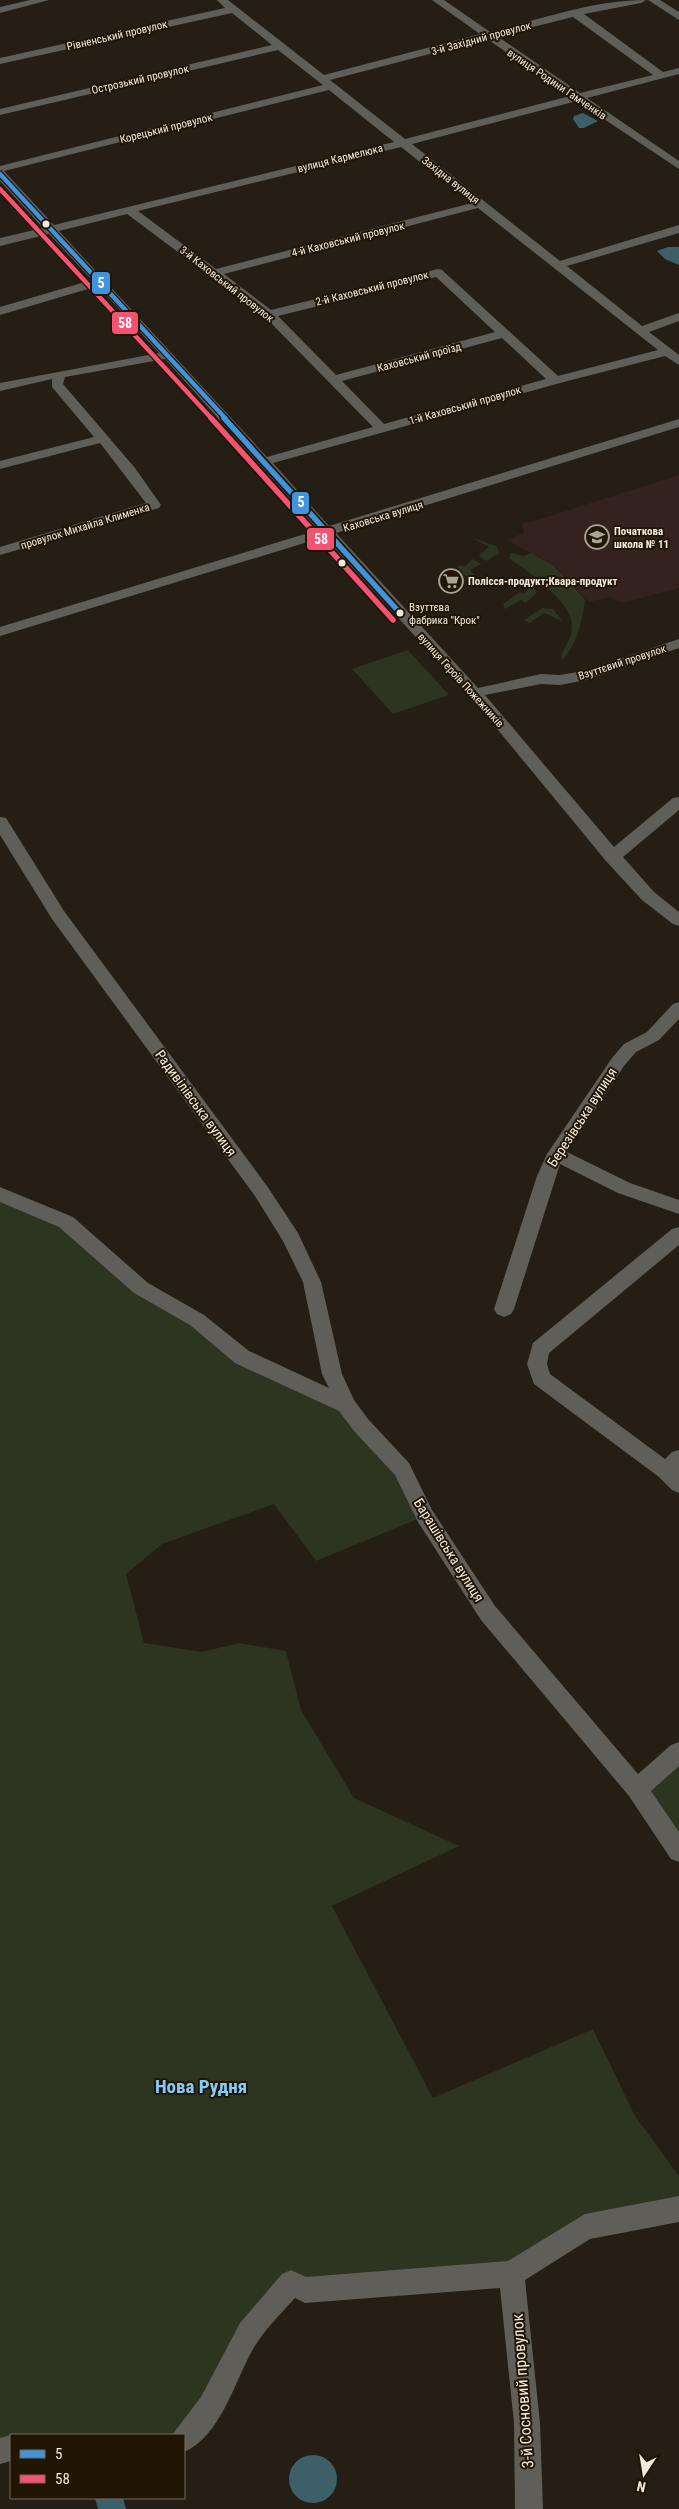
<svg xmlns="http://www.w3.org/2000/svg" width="679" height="2509" viewBox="0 0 679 2509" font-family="'Roboto Condensed',sans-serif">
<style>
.education{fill:#34221e}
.green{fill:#2d3420}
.water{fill:#3d6068}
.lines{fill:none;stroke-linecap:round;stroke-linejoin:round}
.minor{fill:#605e58;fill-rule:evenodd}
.bus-1-far1-casing{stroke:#211605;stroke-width:7}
.bus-1-casing{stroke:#211605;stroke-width:9}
.bus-2-far1-casing{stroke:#211605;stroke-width:7}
.bus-2-casing{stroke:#211605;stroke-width:9}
.bus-1-far1{stroke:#4094de;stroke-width:4.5}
.bus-1{stroke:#4094de;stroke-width:5.5}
.bus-2-far1{stroke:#f65372;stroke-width:4.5}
.bus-2{stroke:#f65372;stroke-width:5.5}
.bus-dot{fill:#f2eadf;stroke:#211605;stroke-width:2}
.labels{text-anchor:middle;stroke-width:4;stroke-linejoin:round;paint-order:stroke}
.far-street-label{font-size:11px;fill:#f2eadf;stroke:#211605}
.far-poi-label{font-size:11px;font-weight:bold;fill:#f2eadf;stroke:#211605;text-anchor:start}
.far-bus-label{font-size:11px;fill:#f2eadf;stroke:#211605;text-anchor:start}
.street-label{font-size:14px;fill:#f2eadf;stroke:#211605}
.near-street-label{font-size:16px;fill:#f2eadf;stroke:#211605}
.near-quarter-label{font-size:19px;font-weight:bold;fill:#81ccfb;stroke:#211605}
.line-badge{stroke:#211605;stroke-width:2}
.badge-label{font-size:14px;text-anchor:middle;font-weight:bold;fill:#fff}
</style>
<rect width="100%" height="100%" fill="#251e14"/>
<polygon class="education" points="679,475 679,588 622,603 609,597 589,602 553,564 506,540 524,533 522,523 531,522"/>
<g class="green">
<polygon points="473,538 496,546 500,553 486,561 479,556 489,547"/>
<path d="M511 553 524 556 531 553 553 565 585 599C583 620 577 643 563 660L561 655C566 646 572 636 572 626 572 601 527 571 509 558Z"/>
<polygon points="473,559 481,564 470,570 481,582 475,585 457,567 460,565 464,567"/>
<polygon points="532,586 537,592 526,603 521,600 505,609 503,604 520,592 524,593"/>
<polygon points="542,608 553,609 563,622 544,613 530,623 524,620"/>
<polygon points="408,650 449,695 393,714 352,669"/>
<polygon points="0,1194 66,1222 242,1357 346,1405 425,1516 316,1561 274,1504 162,1544 126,1574 144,1643 202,1652 239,1643 286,1651 301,1710 354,1798 459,1846 332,1906 433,2098 593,2029 635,2116 679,2176 679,2209 585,2227 512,2274 305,2290 271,2306 193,2432 184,2439 184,2435 11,2435 11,2448 0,2451"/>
<polygon points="679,1757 679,1851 637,1789"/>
</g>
<g class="water">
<polygon points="583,113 598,121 584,128 579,128 573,119 574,116"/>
<polygon points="668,247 679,247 679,265 665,259 657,251"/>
<circle cx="313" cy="2479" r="24"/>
<polygon points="95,2498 123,2498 126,2509 98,2509"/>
</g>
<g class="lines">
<g class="minor">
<polygon points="30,0 49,0 0,13 0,7"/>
<path d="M217 0H228L324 75 480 34 432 0H444L490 32C541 19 594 0 646 0L641 3 584 14 663 72 679 68V74L587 98 679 161V169L577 101 412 144 560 261 679 225V233L567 266 642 326 679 313V321L649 332 679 355V365L665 356 560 383 273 463 329 526 679 419V427L336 533 478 688 541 674 560 675 583 671 679 639V648L586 680 560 685 541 684 485 695 614 847 673 798 679 797V810L623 857 654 892 679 912V926L673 924 642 900 606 861 470 696 324 537 0 636V627L318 530 165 359 65 377 63 384 135 468 161 505 159 508 0 555V547L146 503 100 443 0 469V461L94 437 52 387V379L0 391V383L159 353 98 286 0 315V307L92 280 49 234 0 246V238L43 228 0 181V166L323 85 278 50 0 115V109L272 45 232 13 0 64V58L225 8ZM573 17 653 75 580 93 497 36ZM487 39 570 96 405 139 330 80ZM329 90 394 142 54 225 4 171ZM401 147 472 203 216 269 138 211ZM478 208 658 350 558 376 442 270 438 269 271 310 224 274ZM127 214 265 317 373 427 267 457 59 231ZM436 277 495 332 336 375 278 316ZM502 338 546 379 384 424 342 381Z"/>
<polygon points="648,0 660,0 679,12 679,20"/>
<polygon points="0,817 6,818 64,911 267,1186 298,1233 321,1282 342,1374 354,1400 368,1419 409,1463 432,1510 495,1606 638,1774 671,1745 679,1742 679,1766 651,1791 679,1832 679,1862 671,1859 629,1796 481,1620 418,1522 395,1475 354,1431 339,1411 235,1363 190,1325 134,1293 59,1227 0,1202 0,1187 73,1217 148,1283 204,1315 249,1351 329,1388 322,1374 303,1282 283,1241 255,1196 52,919 0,835"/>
<polygon points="679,1002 679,1019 659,1040 636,1052 624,1066 567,1152 630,1183 679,1200 679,1214 618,1193 560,1164 514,1309 511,1314 504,1317 497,1314 494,1309 537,1176 547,1154 612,1058 624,1044 647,1032 673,1004"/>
<polygon points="679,1227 679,1245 549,1353 547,1364 550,1374 665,1459 672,1452 679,1450 679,1493 672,1490 659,1477 534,1384 527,1364 533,1343 672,1229"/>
<path d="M679 2196V2222L590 2239 525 2280 540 2423 543 2509H515L514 2423 500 2288 305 2303 295 2298C280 2315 264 2330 253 2349 235 2381 220 2437 184 2452V2435H172L201 2397 240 2323 282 2274 291 2270 306 2277 508 2261 585 2214Z"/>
<polygon points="11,2435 11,2461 0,2464 0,2438"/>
</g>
<g class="bus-1-far1-casing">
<polyline id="bus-1-far1" points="0,174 226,419"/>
</g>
<g class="bus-1-casing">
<polyline id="bus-1" points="224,418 400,613"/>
</g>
<g class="bus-2-far1-casing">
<polyline id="bus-2-far1" points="0,189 212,419"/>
</g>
<g class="bus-2-casing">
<polyline id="bus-2" points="211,418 393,620"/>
</g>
<use href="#bus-1-far1" class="bus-1-far1"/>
<use href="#bus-1" class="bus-1"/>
<use href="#bus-2-far1" class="bus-2-far1"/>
<use href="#bus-2" class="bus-2"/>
</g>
<defs>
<g id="school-ring" transform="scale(1.25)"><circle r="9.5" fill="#211605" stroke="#aaa398" stroke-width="1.5"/><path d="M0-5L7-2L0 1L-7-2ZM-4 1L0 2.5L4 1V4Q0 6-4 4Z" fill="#aaa398"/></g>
<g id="supermarket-ring" transform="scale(1.25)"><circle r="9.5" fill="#211605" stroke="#aaa398" stroke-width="1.5"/><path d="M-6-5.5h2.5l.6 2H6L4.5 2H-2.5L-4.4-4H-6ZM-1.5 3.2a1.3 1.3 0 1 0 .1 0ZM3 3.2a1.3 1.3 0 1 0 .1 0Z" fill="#aaa398"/></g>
</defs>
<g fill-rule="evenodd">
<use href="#school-ring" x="597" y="537"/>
<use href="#supermarket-ring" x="451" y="581"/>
</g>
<g class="bus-dot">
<circle cx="46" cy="224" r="4.5"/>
<circle cx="342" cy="563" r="4.5"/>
<circle cx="400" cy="613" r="4.5"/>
</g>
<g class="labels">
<g class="far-street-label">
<text transform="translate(117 35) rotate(-13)" y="4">Рівненський провулок</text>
<text transform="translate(481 38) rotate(-15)" y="4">3-й Західний провулок</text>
<text transform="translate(140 79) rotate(-13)" y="4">Острозький провулок</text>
<text transform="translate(557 84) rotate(34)" y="4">вулиця Родини Гамченків</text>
<text transform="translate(166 128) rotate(-14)" y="4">Корецький провулок</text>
<text transform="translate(340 158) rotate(-14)" y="4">вулиця Кармелюка</text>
<text transform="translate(451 180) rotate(38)" y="4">Західна вулиця</text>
<text transform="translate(348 239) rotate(-14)" y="4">4-й Каховський провулок</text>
<text transform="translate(227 284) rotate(38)" y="4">3-й Каховський провулок</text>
<text transform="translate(372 288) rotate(-14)" y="4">2-й Каховський провулок</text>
<text transform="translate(419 357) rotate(-15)" y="4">Каховський проїзд</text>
<text transform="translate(465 405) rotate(-16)" y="4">1-й Каховський провулок</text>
<text transform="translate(383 516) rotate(-17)" y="4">Каховська вулиця</text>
<text transform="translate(85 526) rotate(-17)" y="4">провулок Михайла Клименка</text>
<text transform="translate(622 662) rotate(-18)" y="4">Взуттєвий провулок</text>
<text transform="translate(461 680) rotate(48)" y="4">вулиця Героїв Пожежників</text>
</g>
<g class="far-poi-label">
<text x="614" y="535">Початкова<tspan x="614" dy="13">школа № 11</tspan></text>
<text x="468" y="585">Полісся-продукт;Квара-продукт</text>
</g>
<g class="far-bus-label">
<text x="409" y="611">Взуттєва<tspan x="409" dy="13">фабрика "Крок"</tspan></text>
</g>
<g class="street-label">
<text transform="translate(196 1103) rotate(54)" y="5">Радивілівська вулиця</text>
<text transform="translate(582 1117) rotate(-57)" y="5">Березівська вулиця</text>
<text transform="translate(449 1550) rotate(58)" y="5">Барашівська вулиця</text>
</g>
<g class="near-street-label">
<text transform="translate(522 2391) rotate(-94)" y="6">3-й Сосновий провулок</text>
</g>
<g class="near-quarter-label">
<text x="201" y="2093">Нова Рудня</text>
</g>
</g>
<g class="line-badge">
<rect x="91" y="271" width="20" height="24" rx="5" fill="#4094de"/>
<rect x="111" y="311" width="28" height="24" rx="5" fill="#f65372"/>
<rect x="291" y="491" width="19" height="24" rx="5" fill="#4094de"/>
<rect x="306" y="527" width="29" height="24" rx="5" fill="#f65372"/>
</g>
<g class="badge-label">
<text x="101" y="288">5</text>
<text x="125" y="328">58</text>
<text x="301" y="507">5</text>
<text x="321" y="544">58</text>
</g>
<rect x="10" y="2434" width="175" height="65" fill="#211605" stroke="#756b5c"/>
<rect x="20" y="2450" width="25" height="8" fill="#4094de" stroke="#756b5c"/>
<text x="55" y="2459" font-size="15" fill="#f2eadf">5</text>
<rect x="20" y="2475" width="25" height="8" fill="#f65372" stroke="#756b5c"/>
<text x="55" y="2484" font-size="15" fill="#f2eadf">58</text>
<g transform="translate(644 2474) rotate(192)" stroke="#211605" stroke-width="4" paint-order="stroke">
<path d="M0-4L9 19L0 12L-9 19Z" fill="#f2eadf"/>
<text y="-8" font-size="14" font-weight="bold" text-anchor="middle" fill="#f2eadf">N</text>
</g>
</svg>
